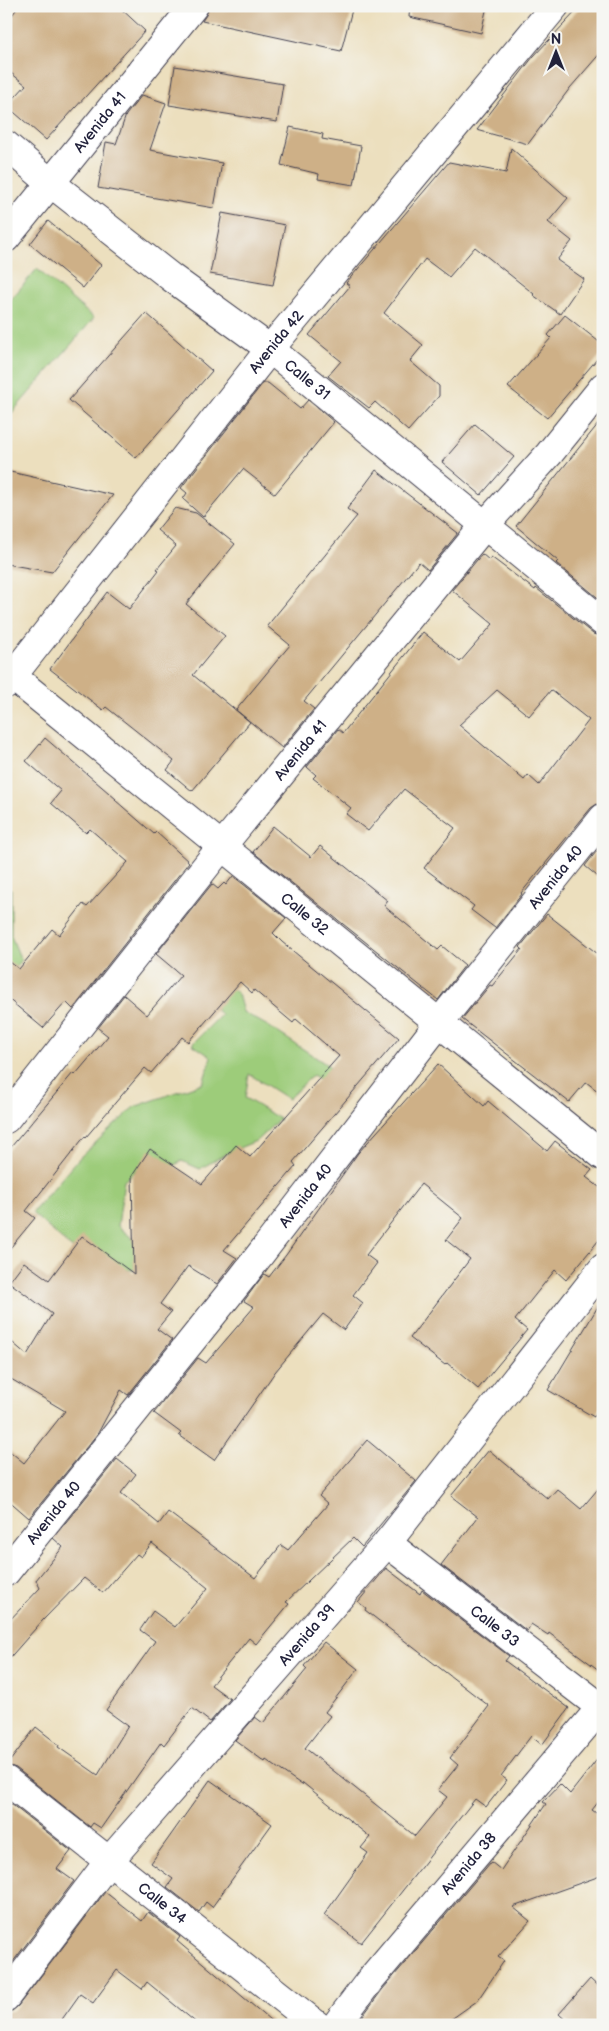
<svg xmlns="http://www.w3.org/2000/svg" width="609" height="2031" viewBox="0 0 609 2031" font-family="'Balsamiq Sans',sans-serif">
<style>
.green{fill:#9dcc7a;stroke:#60775a}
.building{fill:#ceb087;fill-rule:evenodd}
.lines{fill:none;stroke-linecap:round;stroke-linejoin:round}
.street-casing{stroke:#403e4f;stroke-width:30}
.street{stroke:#fff;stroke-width:28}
.labels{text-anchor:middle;stroke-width:5;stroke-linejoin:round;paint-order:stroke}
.street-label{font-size:15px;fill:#22223b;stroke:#f6f6f2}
</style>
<rect width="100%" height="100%" fill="#f6f6f2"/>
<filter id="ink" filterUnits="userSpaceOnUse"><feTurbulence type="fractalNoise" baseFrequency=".02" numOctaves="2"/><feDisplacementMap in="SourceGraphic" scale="10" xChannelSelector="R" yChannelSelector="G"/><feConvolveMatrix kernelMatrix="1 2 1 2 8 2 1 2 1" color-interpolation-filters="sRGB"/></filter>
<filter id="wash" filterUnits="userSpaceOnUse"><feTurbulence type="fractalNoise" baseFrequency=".0096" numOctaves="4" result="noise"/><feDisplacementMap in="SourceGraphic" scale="20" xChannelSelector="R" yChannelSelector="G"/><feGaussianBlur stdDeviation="1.12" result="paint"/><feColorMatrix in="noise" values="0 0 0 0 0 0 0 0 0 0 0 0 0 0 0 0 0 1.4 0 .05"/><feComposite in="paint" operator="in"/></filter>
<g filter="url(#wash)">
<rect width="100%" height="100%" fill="#ecdfbe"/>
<g class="green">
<polygon points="37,269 94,318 10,415 6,411 6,305"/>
<polygon points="6,888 11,889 11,936 21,960 6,980"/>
<polygon points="217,973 238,994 243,1012 268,1026 338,1072 327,1084 313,1075 288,1099 249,1074 245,1098 280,1119 256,1141 227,1153 200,1169 182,1161 169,1168 149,1159 124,1181 118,1226 142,1247 143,1271 108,1268 70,1247 32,1213 80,1157 134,1107 203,1083 211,1057 192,1044 221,1015 202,993"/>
</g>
<g id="blocks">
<g class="building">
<polygon points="19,6 118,6 145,31 46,140 7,106 26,85 6,69 6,23"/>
<polygon points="209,6 353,6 341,51 202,21 206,15"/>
<polygon points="410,6 487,6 481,33 409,17"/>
<polygon points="581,6 595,6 603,13 603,50 570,88 528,144 477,130 533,57"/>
<polygon points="175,66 283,84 277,122 169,105"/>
<polygon points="142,95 166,103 150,150 222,163 214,208 98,188 106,142 116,144 126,115"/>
<polygon points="290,127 323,134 322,139 361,146 354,185 318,179 319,174 281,165"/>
<polygon points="511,148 568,198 548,222 572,241 557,260 584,279 560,314 533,295 534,294 475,247 449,277 425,259 384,313 423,345 410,361 439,386 439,396 408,431 375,402 369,408 328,376 341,361 309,335 350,286 346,283 449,162 506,173"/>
<polygon points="222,213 285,225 273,285 210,274"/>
<polygon points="48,221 101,265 83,288 30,244"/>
<polygon points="146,313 212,371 136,458 69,400"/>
<polygon points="565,315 603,345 603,352 547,418 508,387 551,338 548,335"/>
<polygon points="263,383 268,383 300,409 308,400 334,422 275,494 243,469 203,517 183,499 187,493 181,488"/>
<polygon points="603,418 603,602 556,563 558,561 516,526"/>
<polygon points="475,424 514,457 481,495 442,462"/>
<polygon points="376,470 458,533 428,570 419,562 304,701 314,709 282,748 236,710 290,645 267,626 357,516 347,509"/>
<polygon points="6,471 113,495 52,572 6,564"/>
<polygon points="175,508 196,513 235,544 186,604 225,636 193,675 250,722 192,791 167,770 174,761 106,707 103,710 50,669 107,592 129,609 159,570 157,569 176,546 157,530"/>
<path d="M482 554 489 560 491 557 535 590 536 588 593 634 603 637V803L597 804 591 808 521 893 522 894 495 928 471 910 474 906 424 868 455 828 404 789 368 831 346 814 351 808 313 778 316 775 307 767 338 729 343 733 423 632 460 662 493 624 452 590ZM497 690 529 716 551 690 589 720 539 785 528 775 524 780 459 725Z"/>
<polygon points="45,738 116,799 115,800 154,834 156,832 189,862 73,1009 66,1002 43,1028 6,997 6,959 19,969 52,929 59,935 83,904 87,907 128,862 90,829 86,833 51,803 61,791 26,761"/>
<polygon points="273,826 311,857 320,846 388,901 384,906 438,950 442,946 465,965 438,1000 253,852"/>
<polygon points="603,843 603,881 585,866"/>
<polygon points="233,876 286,918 273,933 282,942 399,1038 293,1162 296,1166 224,1250 237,1258 217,1284 188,1266 160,1304 171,1312 157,1329 172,1340 128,1395 121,1390 98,1433 29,1518 6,1498 6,1448 24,1463 65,1411 6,1376 6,1337 27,1355 52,1314 9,1282 24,1262 49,1280 82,1236 134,1274 132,1176 150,1149 202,1184 236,1145 250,1157 339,1056 296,1019 293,1023 254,990 252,993 240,982 188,1042 182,1037 151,1073 145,1068 86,1137 85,1136 26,1211 35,1218 6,1253 6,1153 73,1073 75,1075 108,1036 98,1028 124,995 147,1015 181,975 156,954 212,884 218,889 224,883 226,885"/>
<polygon points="547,914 603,958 603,1095 586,1082 569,1102 462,1019 490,985 492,986 522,949 520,947"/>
<polygon points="438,1064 484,1106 488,1101 547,1151 555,1141 592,1170 586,1177 603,1190 603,1235 566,1280 555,1270 515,1320 527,1330 478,1389 447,1363 445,1365 410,1338 470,1259 446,1240 463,1218 421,1184 366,1255 377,1263 353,1295 363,1303 344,1330 323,1314 275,1372 214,1460 179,1435 181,1433 154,1413 198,1358 206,1363 254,1307 244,1301 264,1274 269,1277 286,1255 358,1153"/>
<polygon points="603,1298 603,1403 594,1417 548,1390"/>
<polygon points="367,1440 416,1481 362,1547 353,1538 286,1602 289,1604 256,1644 249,1638 211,1685 230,1699 210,1722 192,1708 164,1745 161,1742 101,1828 93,1823 90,1827 16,1768 7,1765 36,1727 59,1745 58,1747 98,1775 128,1726 106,1710 155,1641 140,1630 153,1611 175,1627 208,1588 152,1543 141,1557 137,1554 103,1593 84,1578 43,1620 6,1662 6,1624 40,1588 36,1580 63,1547 53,1538 117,1459 136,1474 121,1493 159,1524 168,1512 255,1578 281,1545 288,1550 328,1504 319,1496"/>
<polygon points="489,1450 548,1499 557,1489 581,1509 603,1483 603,1673 549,1633 548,1635 531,1624 527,1631 441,1565 478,1517 451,1496"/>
<polygon points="386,1568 420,1594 422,1590 509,1656 505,1661 569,1708 542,1745 531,1736 501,1776 507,1780 486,1807 475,1799 361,1943 324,1915 368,1853 361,1848 370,1837 303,1783 302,1785 266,1760 265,1762 235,1740 255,1717 263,1723 307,1669 304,1666 324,1642 358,1669 325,1712 330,1716 305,1748 415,1836 447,1797 438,1790 458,1765 450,1758 489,1706 365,1610 366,1608 358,1602"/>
<polygon points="603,1752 603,1796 592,1810 603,1818 603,1875 513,1907 530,1921 498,1957 504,1961 477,2001 443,2025 356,2025 382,1990 491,1862 501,1870 546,1804 543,1802 560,1784 570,1794"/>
<polygon points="210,1780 272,1824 212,1907 206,1902 199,1912 167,1887 173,1879 151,1863"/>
<polygon points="6,1800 71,1851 57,1869 74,1881 6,1971"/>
<polygon points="105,1892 142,1921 148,1912 180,1937 177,1941 276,2025 199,2025 147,1982 142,1989 117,1970 93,2003 80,1994 58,2025 6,2025 6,2012 12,2011 18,2006"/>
<polygon points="590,1979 603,1991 603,2025 571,2025 559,2014"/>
</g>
</g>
</g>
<g filter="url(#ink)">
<use href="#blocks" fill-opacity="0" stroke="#403e4f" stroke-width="1"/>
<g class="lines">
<g class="street-casing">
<g id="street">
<path id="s1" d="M6 145 52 184 172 278 270 349 603 622"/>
<path id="s2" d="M6 238 194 6"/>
<path id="s3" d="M6 671 603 1156"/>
<path id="s4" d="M6 684 270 349 555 6"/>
<path id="s5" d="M6 1119 222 846 485 525 549 454 603 387"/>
<path id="s6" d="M387 1543 603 1709"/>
<path id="s7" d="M6 1572 242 1278 439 1023 603 818"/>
<path id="s8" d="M6 1780 317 2025"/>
<path id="s9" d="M6 1997 109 1861 387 1543 603 1268"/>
<path id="s10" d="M336 2025 370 1980 603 1705"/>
</g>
</g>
<use href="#street" class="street"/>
</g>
</g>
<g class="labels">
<g class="street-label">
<text dy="5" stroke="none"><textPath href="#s2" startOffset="149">Avenida 41</textPath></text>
<text dy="5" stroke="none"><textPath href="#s4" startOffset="436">Avenida 42</textPath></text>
<text dy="5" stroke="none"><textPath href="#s1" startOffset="382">Calle 31</textPath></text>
<text dy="5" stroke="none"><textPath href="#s5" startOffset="472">Avenida 41</textPath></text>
<text dy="5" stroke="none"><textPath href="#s7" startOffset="886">Avenida 40</textPath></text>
<text dy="5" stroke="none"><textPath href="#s3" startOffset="385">Calle 32</textPath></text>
<text dy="5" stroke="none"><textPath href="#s7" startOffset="481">Avenida 40</textPath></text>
<text dy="5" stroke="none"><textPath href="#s7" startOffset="76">Avenida 40</textPath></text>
<text dy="5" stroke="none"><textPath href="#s6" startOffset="136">Calle 33</textPath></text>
<text dy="5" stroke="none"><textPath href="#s9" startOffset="471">Avenida 39</textPath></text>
<text dy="5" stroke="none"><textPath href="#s10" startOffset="209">Avenida 38</textPath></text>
<text dy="5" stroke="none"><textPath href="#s8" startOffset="199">Calle 34</textPath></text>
</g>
</g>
<rect width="609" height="2031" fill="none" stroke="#f6f6f2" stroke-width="25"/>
<g transform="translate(556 52)" stroke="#f6f6f2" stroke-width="4" paint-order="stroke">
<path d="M0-4L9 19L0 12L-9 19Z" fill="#22223b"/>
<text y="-8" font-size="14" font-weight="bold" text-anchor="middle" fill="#22223b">N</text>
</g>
</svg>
